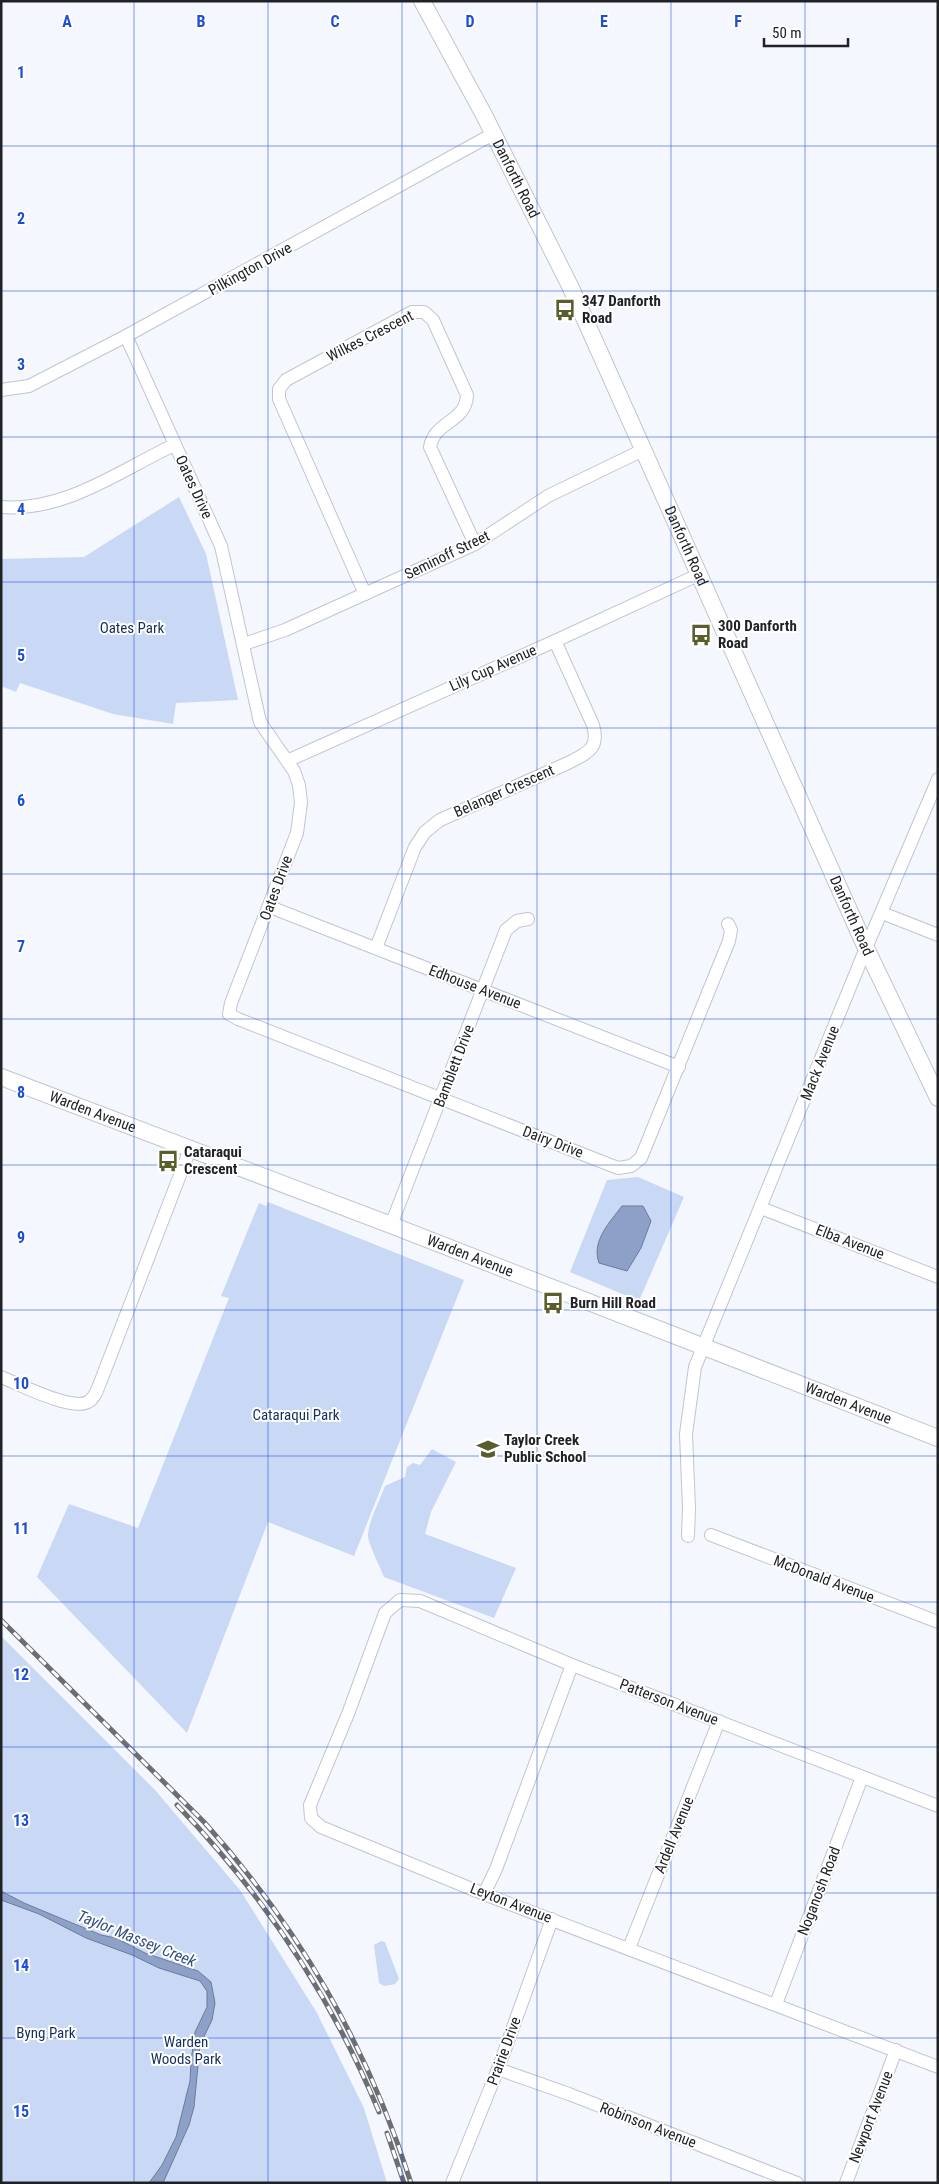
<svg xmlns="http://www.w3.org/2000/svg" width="939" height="2184" viewBox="0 0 939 2184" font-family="'Roboto Condensed',sans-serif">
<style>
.green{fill:#c8d8f5}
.water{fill:#8da1c8;stroke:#6c7b97}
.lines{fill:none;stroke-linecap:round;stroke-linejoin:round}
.minor-casing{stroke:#c1c5cd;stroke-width:14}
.major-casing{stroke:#c1c5cd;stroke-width:18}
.minor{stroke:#fff;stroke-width:12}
.major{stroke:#fff;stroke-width:16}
.rail-casing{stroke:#6b6e72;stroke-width:5}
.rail{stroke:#fff;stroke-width:3;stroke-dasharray:9;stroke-linecap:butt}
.grid{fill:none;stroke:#1d4ed8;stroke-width:1;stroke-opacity:0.55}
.labels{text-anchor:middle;stroke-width:4;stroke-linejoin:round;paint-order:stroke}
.street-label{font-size:15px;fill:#202225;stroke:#fff}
.poi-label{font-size:15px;font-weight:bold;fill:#202225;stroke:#fff;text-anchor:start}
.park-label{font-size:15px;fill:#162e5e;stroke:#fff}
.water-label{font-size:16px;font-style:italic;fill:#344f82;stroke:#fff}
.grid-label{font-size:16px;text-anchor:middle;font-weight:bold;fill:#1d4ed8;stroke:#fff;stroke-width:4;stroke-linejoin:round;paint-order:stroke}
</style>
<rect width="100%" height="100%" fill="#f4f7fe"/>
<g class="green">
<polygon points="179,497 206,554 238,700 176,703 173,724 113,714 20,683 16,692 1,686 1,559 84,557"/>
<polygon points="638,1177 684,1197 639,1301 570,1272 607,1180"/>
<polygon points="268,1202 464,1280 354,1556 268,1522 187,1733 37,1577 69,1504 138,1528 229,1298 221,1296 259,1203 266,1206"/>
<path d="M432 1449 456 1462 431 1512 425 1534 516 1568 494 1618 384 1577C380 1566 369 1546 368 1536 368 1522 380 1500 385 1486L405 1477 407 1467 413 1463 420 1465Z"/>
<polygon points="1,1636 155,1790 240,1890 317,2013 364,2108 387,2183 1,2183"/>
<polygon points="381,1941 385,1942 399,1979 395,1984 384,1986 379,1983 374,1945"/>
</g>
<g class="water">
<path d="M622 1206H643L651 1221 641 1248 627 1271 599 1263C591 1241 610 1222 622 1206Z"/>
<polygon points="1,1891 24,1903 101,1935 116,1938 145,1953 198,1971 211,1982 215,2003 212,2020 200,2045 194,2107 189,2125 163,2183 149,2183 162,2165 176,2137 190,2081 191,2061 195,2032 207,2007 207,1991 200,1981 159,1968 132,1955 86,1938 39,1914 1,1900"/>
</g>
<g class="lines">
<g class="minor-casing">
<g id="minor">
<polyline points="126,336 221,546 260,722 294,771 299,785 301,803 297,833 231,1003 229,1014 238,1019 618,1168 631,1166 641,1158 729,941 731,930 728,924"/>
<polyline points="1,390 29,386 126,336 493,134"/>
<path d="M1 507C65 512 119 471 174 445"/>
<path d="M365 594 279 399V389L286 380 412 312H424L433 320 467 395C466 423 435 420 430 447L475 544"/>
<polyline points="244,644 285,630 475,544 548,496 643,450"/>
<polyline points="287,761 555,641 698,575"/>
<polyline points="270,907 679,1067"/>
<polyline points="882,913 938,935"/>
<path d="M376 948 415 847 425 832 440 820 568 763C587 753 600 749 593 725L555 641"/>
<polyline points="761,1208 938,1277"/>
<polyline points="391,1225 506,930 517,921 528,919"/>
<path d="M1 1377C19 1384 71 1411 88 1402 95 1398 97 1390 100 1383L190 1149"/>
<polyline points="711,1535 938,1622"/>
<polyline points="688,1536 689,1508 686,1434 695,1367 866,948 938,779"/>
<polyline points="938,1806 572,1665 420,1601 400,1600 385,1613 348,1714 310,1805 311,1818 321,1827 484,1894 938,2067"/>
<polyline points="484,1894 496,1869 572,1665"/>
<polyline points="629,1948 719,1721"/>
<polyline points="776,2004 862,1777"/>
<polyline points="498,2069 569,2094 797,2183"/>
<polyline points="452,2183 498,2069 552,1919"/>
<polyline points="846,2183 896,2050"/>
</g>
</g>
<g class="major-casing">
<g id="major">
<path id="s1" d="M422 1 484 115 570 286 866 948 938 1098"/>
<path id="s2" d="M1 1077 391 1225 938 1438"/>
</g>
</g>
<use href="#minor" class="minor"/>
<use href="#major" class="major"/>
<g class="rail-casing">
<g id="rail">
<path d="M1 1620 204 1822C300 1929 367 2045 411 2183"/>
<path d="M177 1805C264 1895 331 1996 379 2112"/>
<polyline points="387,2133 404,2183"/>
</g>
</g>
<use href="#rail" class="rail"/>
</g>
<path class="grid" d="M134 1V2183M268 1V2183M402 1V2183M537 1V2183M671 1V2183M805 1V2183M1 146H938M1 291H938M1 437H938M1 582H938M1 728H938M1 874H938M1 1019H938M1 1165H938M1 1310H938M1 1456H938M1 1602H938M1 1747H938M1 1893H938M1 2038H938"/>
<defs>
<g id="bus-bare" transform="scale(1.725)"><path d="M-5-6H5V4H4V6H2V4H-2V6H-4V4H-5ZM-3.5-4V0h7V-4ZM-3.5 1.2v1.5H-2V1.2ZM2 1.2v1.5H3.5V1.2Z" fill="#5b5e2c" stroke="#fff" stroke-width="2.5" paint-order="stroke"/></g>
<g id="school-bare" transform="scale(1.725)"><path d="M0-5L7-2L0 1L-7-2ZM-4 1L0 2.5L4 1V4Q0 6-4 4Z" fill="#5b5e2c" stroke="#fff" stroke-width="2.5" paint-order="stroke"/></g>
</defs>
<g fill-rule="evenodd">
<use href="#bus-bare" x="565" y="310"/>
<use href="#bus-bare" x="701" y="635"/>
<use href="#bus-bare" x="168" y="1161"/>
<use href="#bus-bare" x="553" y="1303"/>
<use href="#school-bare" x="488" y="1449"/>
</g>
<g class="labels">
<g class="street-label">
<text dy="5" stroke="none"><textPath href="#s1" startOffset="201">Danforth Road</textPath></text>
<text transform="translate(250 269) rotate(-29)" y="5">Pilkington Drive</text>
<text transform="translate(370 336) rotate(-27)" y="5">Wilkes Crescent</text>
<text transform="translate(194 487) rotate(65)" y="5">Oates Drive</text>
<text dy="5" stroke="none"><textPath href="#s1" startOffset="606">Danforth Road</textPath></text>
<text transform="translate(447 555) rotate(-26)" y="5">Seminoff Street</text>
<text transform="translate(493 668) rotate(-24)" y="5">Lily Cup Avenue</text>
<text transform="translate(504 791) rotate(-24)" y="5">Belanger Crescent</text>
<text transform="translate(276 888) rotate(-70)" y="5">Oates Drive</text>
<text dy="5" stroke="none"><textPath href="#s1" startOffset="1011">Danforth Road</textPath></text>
<text transform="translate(475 987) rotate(21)" y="5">Edhouse Avenue</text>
<text transform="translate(820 1063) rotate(-68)" y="5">Mack Avenue</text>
<text transform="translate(454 1066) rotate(-69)" y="5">Bamblett Drive</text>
<text dy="5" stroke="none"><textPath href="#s2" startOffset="98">Warden Avenue</textPath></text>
<text transform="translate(553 1142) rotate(21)" y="5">Dairy Drive</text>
<text transform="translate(850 1242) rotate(21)" y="5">Elba Avenue</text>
<text dy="5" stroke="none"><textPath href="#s2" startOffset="502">Warden Avenue</textPath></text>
<text dy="5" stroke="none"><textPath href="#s2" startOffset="908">Warden Avenue</textPath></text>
<text transform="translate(824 1579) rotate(21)" y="5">McDonald Avenue</text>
<text transform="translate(669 1702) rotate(21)" y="5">Patterson Avenue</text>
<text transform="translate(674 1835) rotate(-68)" y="5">Ardell Avenue</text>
<text transform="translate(819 1891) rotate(-69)" y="5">Noganosh Road</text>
<text transform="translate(511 1903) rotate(21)" y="5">Leyton Avenue</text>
<text transform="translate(504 2051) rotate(-70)" y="5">Prairie Drive</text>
<text transform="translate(871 2117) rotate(-69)" y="5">Newport Avenue</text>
<text transform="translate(648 2125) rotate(21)" y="5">Robinson Avenue</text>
</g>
<g class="poi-label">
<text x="582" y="306">347 Danforth<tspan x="582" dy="17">Road</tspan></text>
<text x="718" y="631">300 Danforth<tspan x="718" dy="17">Road</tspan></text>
<text x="184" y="1157">Cataraqui<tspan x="184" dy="17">Crescent</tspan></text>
<text x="570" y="1308">Burn Hill Road</text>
<text x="504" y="1445">Taylor Creek<tspan x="504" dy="17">Public School</tspan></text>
</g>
<g class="park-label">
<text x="132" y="633">Oates Park</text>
<text x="296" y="1420">Cataraqui Park</text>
<text x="46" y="2038">Byng Park</text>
<text x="186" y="2047">Warden<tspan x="186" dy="17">Woods Park</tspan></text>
</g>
<g class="water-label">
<text transform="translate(137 1938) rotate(22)" y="6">Taylor Massey Creek</text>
</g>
</g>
<g class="grid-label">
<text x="67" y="27">A</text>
<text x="201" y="27">B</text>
<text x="335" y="27">C</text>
<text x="470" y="27">D</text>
<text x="604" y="27">E</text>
<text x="738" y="27">F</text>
<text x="21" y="78">1</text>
<text x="21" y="224">2</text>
<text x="21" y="370">3</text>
<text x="21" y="515">4</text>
<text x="21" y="661">5</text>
<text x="21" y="806">6</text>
<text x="21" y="952">7</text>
<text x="21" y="1098">8</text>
<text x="21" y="1243">9</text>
<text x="21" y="1389">10</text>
<text x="21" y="1534">11</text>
<text x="21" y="1680">12</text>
<text x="21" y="1826">13</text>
<text x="21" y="1971">14</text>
<text x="21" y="2117">15</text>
</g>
<rect width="939" height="2184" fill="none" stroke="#202225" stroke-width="5"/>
<path d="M764 38v8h84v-8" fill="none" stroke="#202225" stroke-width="2.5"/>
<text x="772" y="38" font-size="15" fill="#202225" stroke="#ffffff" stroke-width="4" paint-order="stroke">50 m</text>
</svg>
